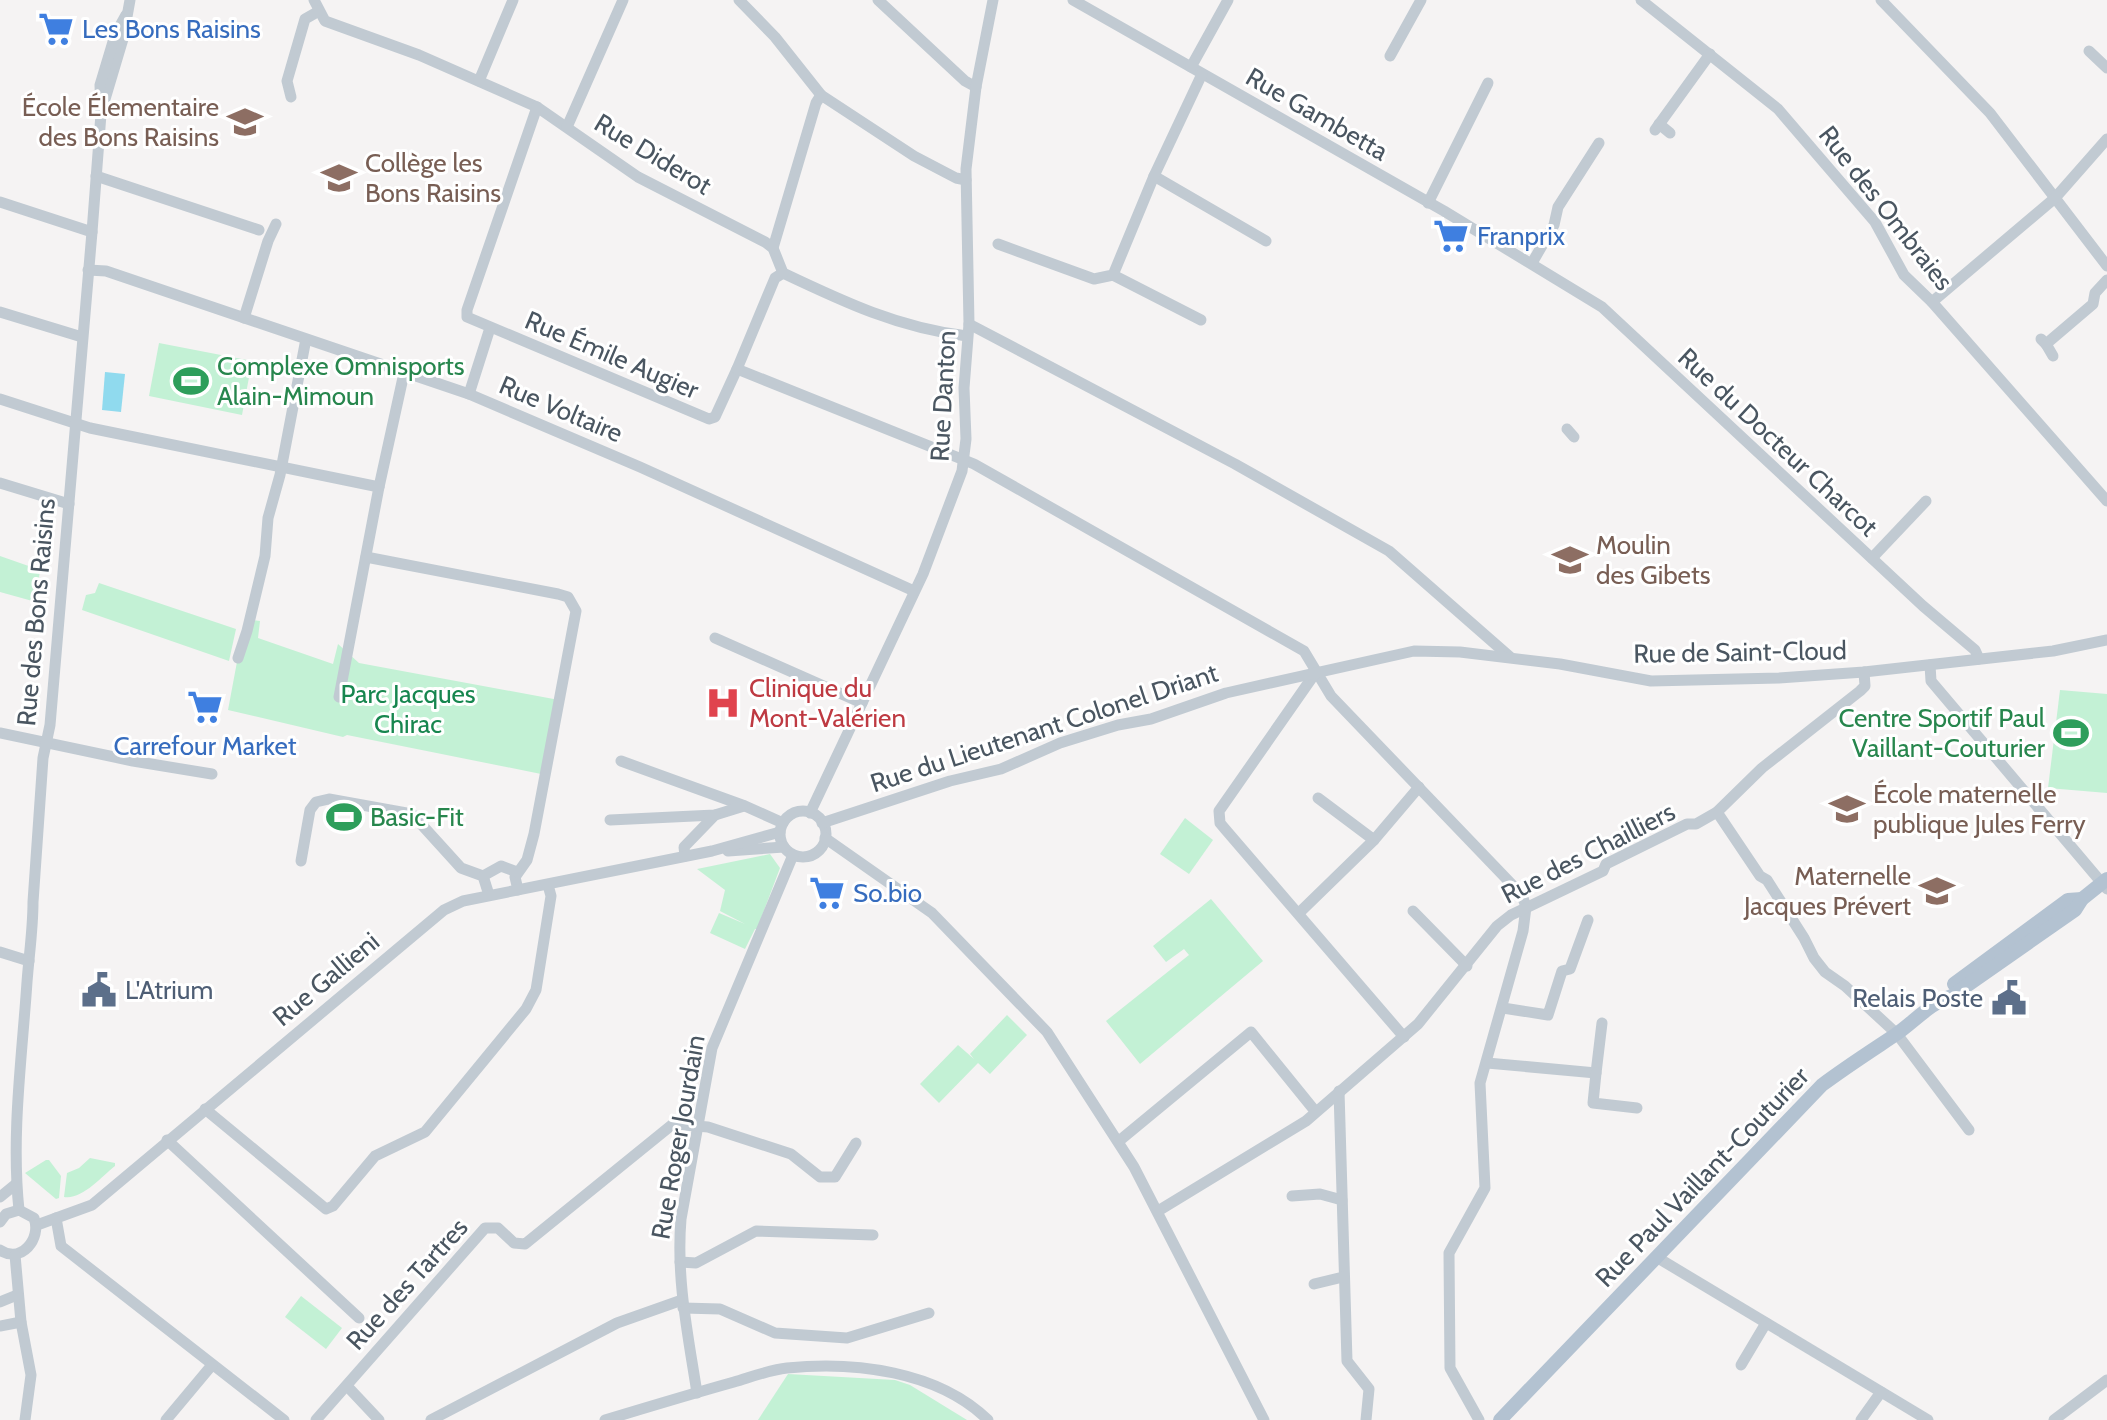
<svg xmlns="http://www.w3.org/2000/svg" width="2107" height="1420" viewBox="0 0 2107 1420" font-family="Cabin,sans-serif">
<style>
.green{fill:#c3f1d5}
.water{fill:#90daee}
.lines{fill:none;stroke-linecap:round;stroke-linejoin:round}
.minor{stroke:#c1cad2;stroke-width:11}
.major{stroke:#b3c2d1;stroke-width:14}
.labels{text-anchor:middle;stroke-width:6;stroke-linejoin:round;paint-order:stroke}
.shop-label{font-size:26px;fill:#366cbe;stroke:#fff;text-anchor:start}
.education-label{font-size:26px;fill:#785e54;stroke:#fff;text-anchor:start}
.street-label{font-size:26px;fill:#4a5661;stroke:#fff}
.leisure-label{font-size:26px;fill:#27864d;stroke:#fff;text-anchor:start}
.health-label{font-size:26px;fill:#be3a42;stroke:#fff;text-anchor:start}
.park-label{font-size:26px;fill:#17864f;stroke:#fff}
.service-label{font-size:26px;fill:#4e5e75;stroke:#fff;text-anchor:start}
</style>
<rect width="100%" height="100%" fill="#f5f3f3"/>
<g class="green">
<polygon points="159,343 252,361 242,415 149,396"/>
<polygon points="0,556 40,570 36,602 0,592"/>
<polygon points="99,583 236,629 229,661 82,610 86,595 95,593"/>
<polygon points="245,619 260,621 258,638 333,664 338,644 359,663 559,700 546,775 347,735 343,737 228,710"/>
<polygon points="2060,690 2107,694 2107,793 2048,788"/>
<polygon points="1185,818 1213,840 1189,874 1160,854"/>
<polygon points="770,854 780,868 757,929 755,929 745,949 710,933 719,913 745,924 720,911 725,890 697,869"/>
<polygon points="1211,899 1263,961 1140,1064 1106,1021 1189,955 1184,949 1166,962 1153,946"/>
<polygon points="1007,1015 1027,1035 990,1074 978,1063 939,1103 920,1084 958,1045 974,1059 970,1054"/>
<path d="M90 1158 115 1163V1166C101 1177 82 1200 64 1197L67 1173 79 1168Z"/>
<polygon points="46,1160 49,1160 61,1176 59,1198 56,1199 25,1173"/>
<polygon points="301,1296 342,1328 326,1349 285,1317"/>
<polygon points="788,1374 895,1380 910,1385 967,1420 758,1420"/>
</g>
<polygon class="water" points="105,372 125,374 121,412 102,410"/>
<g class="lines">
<g class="minor">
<path d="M314 0 325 21 419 55 537 107 638 177 765 242 773 248 783 273C844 302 899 328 967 336"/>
<polyline points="739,0 775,37 821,95 914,156 956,178 966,180"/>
<polyline points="878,0 965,81 976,87"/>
<polyline points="1073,0 1444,211 1602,307 1923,606 1975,650 1979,659"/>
<polyline points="1641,0 1778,109 1875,222 1904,275 1932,302 2107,501"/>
<polyline points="1881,0 1990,113 2107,266"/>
<polyline points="2089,51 2107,68"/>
<polyline points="1390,56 1421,0"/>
<polyline points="1191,67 1228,0"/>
<polyline points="479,81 513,0"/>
<polyline points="291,97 287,81 305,19 319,11"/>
<polyline points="103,106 123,39 130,0"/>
<polyline points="537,107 467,310 467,317 709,419 715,417 737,369 974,464 1304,651 1331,696 1522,895 1526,907 1523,931 1480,1083 1485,1188 1449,1253 1450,1368 1479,1420"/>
<polyline points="1659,124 1670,133"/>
<polyline points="567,127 623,0"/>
<polyline points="1655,130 1710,54"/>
<polyline points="96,176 259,230"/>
<polyline points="1154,176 1266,241"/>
<polyline points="0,202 92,232"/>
<polyline points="1428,203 1488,83"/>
<polyline points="998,244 1094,279 1113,275 1154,176 1202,74"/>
<polyline points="773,248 816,103 821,95"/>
<polyline points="1532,263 1554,225 1558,207 1599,143"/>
<polyline points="88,270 106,271 469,394 640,467 914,591"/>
<polyline points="1113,275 1201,320"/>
<polyline points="1932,302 2055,198 2107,139"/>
<polyline points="0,312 82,337"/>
<polyline points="244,318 268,241 276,224"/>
<polyline points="969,324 1235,464 1389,551 1510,657"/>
<polyline points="2041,339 2046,344 2093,304 2095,293 2107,280"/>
<polyline points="2046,344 2053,356"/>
<polyline points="737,369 775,278 783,273"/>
<polyline points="469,394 490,328"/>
<polyline points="0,399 90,428 379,487"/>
<polyline points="1567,429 1574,437"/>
<polyline points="0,483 69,504"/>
<polyline points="366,557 558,594 568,597 576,611 534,834 527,860 515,877 518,890"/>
<polyline points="1872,558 1926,501"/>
<polyline points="715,638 862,703"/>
<polyline points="238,658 247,631 265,556 268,518 280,475 305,344"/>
<polyline points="1930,665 1931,681 2107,889"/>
<polyline points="1316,672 1219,811 1220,823 1225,829 1404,1037"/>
<polyline points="339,697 379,487 404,373"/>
<polyline points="0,733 133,761 212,774"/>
<polyline points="621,761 745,806 783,823"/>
<polyline points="1318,798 1374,840"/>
<circle cx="803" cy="834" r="23"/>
<polyline points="1717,812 1760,876 1767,880 1804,938 1814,958 1825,972 1845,986 1897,1034 1969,1130"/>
<polyline points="810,813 923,574 962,471 966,439 964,388 969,324 966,169 976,87 993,0"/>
<polyline points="610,820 715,815 744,806"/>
<polyline points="822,823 950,781 1001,769 1060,743 1118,725 1151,719 1226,693 1414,651 1460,652 1560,664 1651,681 1779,678 1864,672 2053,651 2107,640"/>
<polyline points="825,838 932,913 1047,1032 1134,1167 1264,1420"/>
<polyline points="728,851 784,847"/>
<polyline points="685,856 684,847 715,815"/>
<polyline points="301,861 310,810 316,802 329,799 412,814 461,868 483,876 489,895"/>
<polyline points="483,876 501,866 517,872"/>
<polyline points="1413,911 1467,966"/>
<polyline points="1299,913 1374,840 1419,787"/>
<polyline points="0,952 29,961"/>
<polyline points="1503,1008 1548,1015 1562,971 1570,969 1588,920"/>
<polyline points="1487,1063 1596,1073 1602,1023"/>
<polyline points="1596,1073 1593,1103 1637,1108"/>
<polyline points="1339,1091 1347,1361 1369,1389 1366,1420"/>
<polyline points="205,1109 326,1209 333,1206 375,1156 425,1132 526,1009 536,990 551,896 548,885"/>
<polyline points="167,1140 359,1318"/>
<polyline points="1119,1141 1251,1032 1315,1111"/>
<polyline points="1292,1196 1320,1194 1342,1200"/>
<polyline points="0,1197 16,1184"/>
<path d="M19 1210C11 1135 22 1057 27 982 29 955 33 929 33 902L43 758 50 725 92 232 101 114 100 85 115 35 126 15"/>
<polyline points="1158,1211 1306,1121 1418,1024 1497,926 1511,915 1603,871 1606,864 1687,824 1696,824 1717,812 1762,768 1860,691 1865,686 1864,672"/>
<polyline points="56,1218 61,1246 284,1420"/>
<path d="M0 1222 6 1214 19 1210 34 1218C42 1239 21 1264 0 1250"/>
<polyline points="37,1225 92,1205 444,910 463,901 712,851 780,832"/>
<polyline points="15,1255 21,1322 31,1375 25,1420"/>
<polyline points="1658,1258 1928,1420"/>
<polyline points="680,1262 696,1263 756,1231 873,1235"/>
<polyline points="1314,1284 1343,1277"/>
<polyline points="0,1302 17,1295"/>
<polyline points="683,1308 720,1309 775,1333 847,1338 929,1313"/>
<polyline points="0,1326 21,1322"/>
<polyline points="1741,1365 1766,1323"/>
<polyline points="347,1386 379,1420"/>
<path d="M697 1393C688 1335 676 1278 681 1219L712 1048 793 855"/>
<polyline points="166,1420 212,1365"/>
<polyline points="316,1420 485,1228 498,1228 514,1243 525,1244 673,1124 708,1127 791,1154 820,1177 835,1177 856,1143"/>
<polyline points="431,1420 617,1323 682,1300"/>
<path d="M605 1420C648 1407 691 1394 734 1382 751 1377 769 1370 787 1368 854 1361 938 1371 988 1420"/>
<polyline points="1861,1420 1881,1392"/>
<polyline points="2054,1420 2107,1380"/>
</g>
<g class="major">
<polyline points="1954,984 2068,900 2082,899"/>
<path d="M1500 1420 1822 1085C1846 1067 1871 1051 1895 1035 1914 1022 1930 1003 1952 996L2075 910 2082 899 2107 879"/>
</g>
</g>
<defs>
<g id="supermarket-bare" transform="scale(2.76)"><path d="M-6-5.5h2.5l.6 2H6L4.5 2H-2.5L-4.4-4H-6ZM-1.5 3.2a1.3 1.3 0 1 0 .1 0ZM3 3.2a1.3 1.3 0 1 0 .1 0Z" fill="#3f7fe0" stroke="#fff" stroke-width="2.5" paint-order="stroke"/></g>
<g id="school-bare" transform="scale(2.76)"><path d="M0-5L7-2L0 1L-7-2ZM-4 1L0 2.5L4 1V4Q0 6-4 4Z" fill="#8d6e63" stroke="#fff" stroke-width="2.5" paint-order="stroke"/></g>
<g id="stadium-bare" transform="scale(2.76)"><path d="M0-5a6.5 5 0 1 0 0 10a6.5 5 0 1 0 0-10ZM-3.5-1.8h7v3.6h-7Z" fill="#2e9e5b" stroke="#fff" stroke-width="2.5" paint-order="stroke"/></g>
<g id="hospital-bare" transform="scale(2.76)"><path d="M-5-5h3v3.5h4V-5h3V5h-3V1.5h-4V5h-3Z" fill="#e0444e" stroke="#fff" stroke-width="2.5" paint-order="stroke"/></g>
<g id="civic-bare" transform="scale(2.76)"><path d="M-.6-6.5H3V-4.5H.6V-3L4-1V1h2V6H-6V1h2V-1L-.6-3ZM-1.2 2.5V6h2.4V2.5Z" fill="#5c6f8a" stroke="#fff" stroke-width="2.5" paint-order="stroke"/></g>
</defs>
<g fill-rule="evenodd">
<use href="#supermarket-bare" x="56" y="29"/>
<use href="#school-bare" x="245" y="122"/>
<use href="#school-bare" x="339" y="178"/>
<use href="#supermarket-bare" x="1451" y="236"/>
<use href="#stadium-bare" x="191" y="381"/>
<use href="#school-bare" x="1570" y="560"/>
<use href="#hospital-bare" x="723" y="703"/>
<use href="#supermarket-bare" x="205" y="707"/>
<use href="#stadium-bare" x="2071" y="733"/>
<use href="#school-bare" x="1847" y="809"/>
<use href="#stadium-bare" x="344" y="817"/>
<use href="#school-bare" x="1937" y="891"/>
<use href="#supermarket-bare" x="827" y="893"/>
<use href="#civic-bare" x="99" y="990"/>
<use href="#civic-bare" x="2009" y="998"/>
</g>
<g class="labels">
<g class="shop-label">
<text x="82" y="38">Les Bons Raisins</text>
<text x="1477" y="245">Franprix</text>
<text x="205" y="755" text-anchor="middle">Carrefour Market</text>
<text x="853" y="902">So.bio</text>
</g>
<g class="education-label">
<text x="219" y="116" text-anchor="end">École Élementaire<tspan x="219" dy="30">des Bons Raisins</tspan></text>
<text x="365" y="172">Collège les<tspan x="365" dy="30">Bons Raisins</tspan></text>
<text x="1596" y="554">Moulin<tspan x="1596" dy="30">des Gibets</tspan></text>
<text x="1873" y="803">École maternelle<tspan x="1873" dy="30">publique Jules Ferry</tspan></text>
<text x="1911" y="885" text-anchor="end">Maternelle<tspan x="1911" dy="30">Jacques Prévert</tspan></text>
</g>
<g class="street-label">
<text transform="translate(1317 114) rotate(30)" y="9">Rue Gambetta</text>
<text transform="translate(653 154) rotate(31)" y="9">Rue Diderot</text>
<text transform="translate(1886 208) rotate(52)" y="9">Rue des Ombraies</text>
<text transform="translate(612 355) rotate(23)" y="9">Rue Émile Augier</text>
<text transform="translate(943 396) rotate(-87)" y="9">Rue Danton</text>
<text transform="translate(561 409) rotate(23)" y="9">Rue Voltaire</text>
<text transform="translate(1778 442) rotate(43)" y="9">Rue du Docteur Charcot</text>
<text transform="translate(36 612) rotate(-85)" y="9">Rue des Bons Raisins</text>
<text transform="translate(1740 652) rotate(-1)" y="9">Rue de Saint-Cloud</text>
<text transform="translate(1044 728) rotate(-18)" y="9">Rue du Lieutenant Colonel Driant</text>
<text transform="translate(1588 853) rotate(-27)" y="9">Rue des Chailliers</text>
<text transform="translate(326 979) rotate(-40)" y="9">Rue Gallieni</text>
<text transform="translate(678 1137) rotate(-80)" y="9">Rue Roger Jourdain</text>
<text transform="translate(1702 1177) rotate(-46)" y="9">Rue Paul Vaillant-Couturier</text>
<text transform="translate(407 1284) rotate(-48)" y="9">Rue des Tartres</text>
</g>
<g class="leisure-label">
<text x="217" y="375">Complexe Omnisports<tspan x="217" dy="30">Alain-Mimoun</tspan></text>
<text x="2045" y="727" text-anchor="end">Centre Sportif Paul<tspan x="2045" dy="30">Vaillant-Couturier</tspan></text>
<text x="370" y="826">Basic-Fit</text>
</g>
<g class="health-label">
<text x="749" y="697">Clinique du<tspan x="749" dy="30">Mont-Valérien</tspan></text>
</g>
<g class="park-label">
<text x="408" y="703">Parc Jacques<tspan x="408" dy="30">Chirac</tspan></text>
</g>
<g class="service-label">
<text x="125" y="999">L'Atrium</text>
<text x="1983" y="1007" text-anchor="end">Relais Poste</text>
</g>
</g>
</svg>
